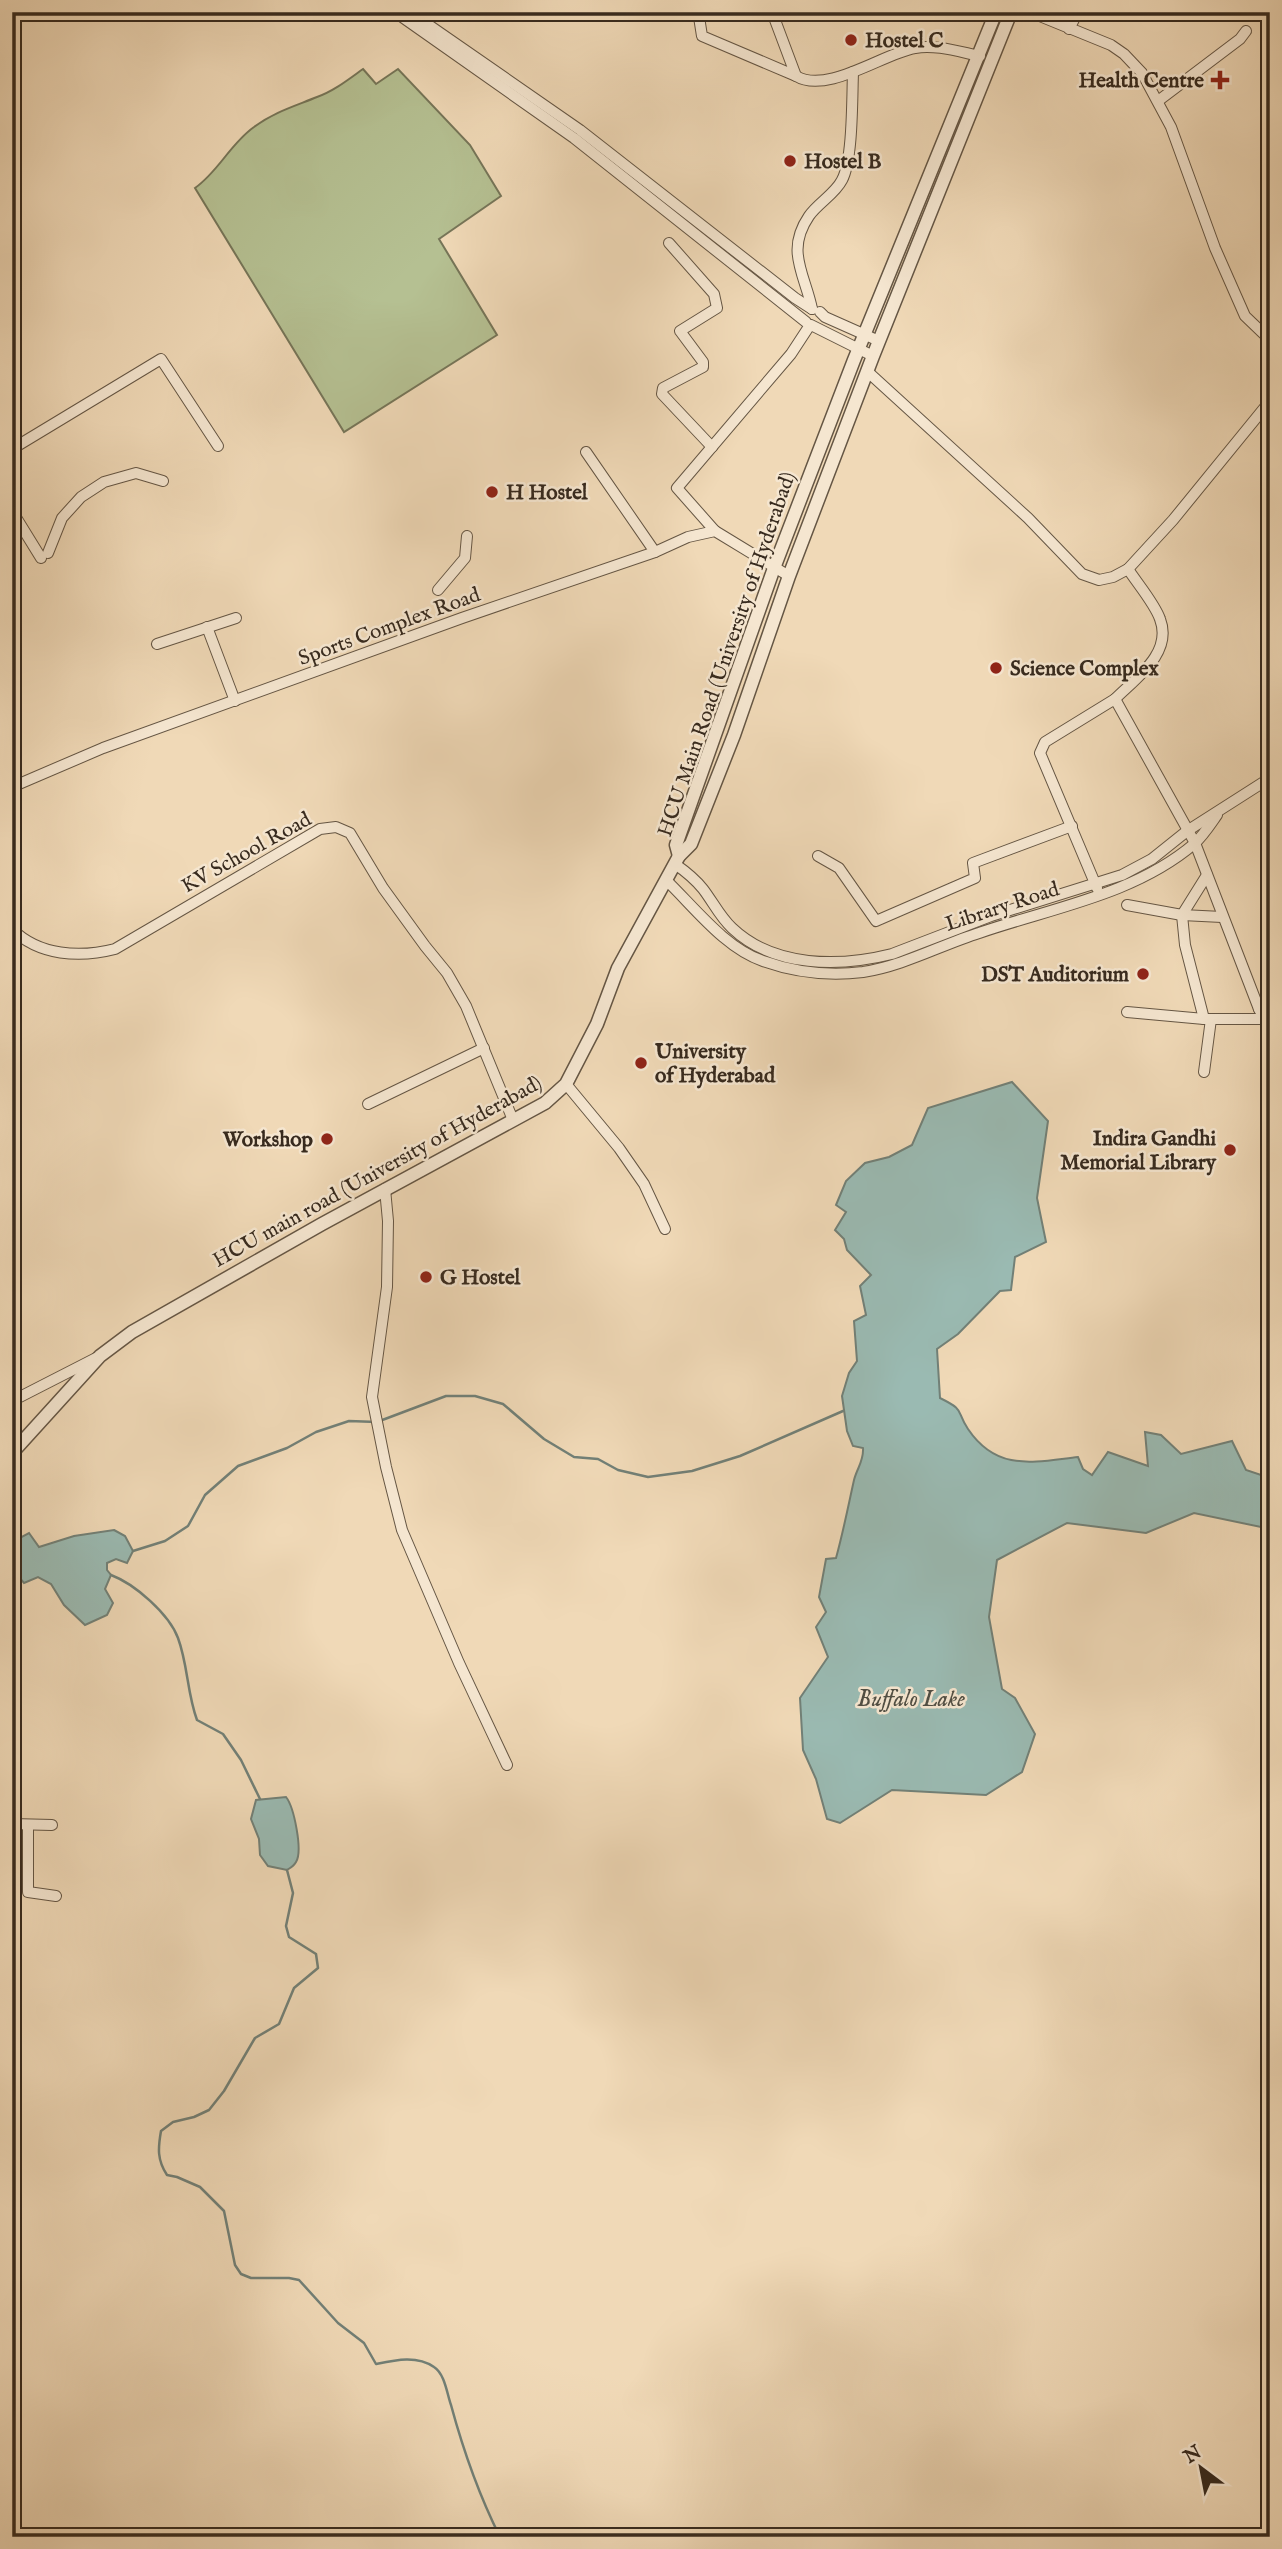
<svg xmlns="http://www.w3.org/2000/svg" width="1282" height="2549" viewBox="0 0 1282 2549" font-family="'IM FELL English',serif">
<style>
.green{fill:#b5c092;stroke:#767558;stroke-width:2}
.water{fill:#9abab2;stroke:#728077;stroke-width:2}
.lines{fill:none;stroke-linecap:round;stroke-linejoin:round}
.stream{stroke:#728077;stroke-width:2.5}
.minor-casing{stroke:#655644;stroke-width:12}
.tertiary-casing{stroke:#655644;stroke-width:15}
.minor{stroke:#f5e6d0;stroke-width:10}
.tertiary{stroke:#f5e6d0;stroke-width:12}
.poi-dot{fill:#8f2418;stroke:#f5e6d0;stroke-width:2.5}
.labels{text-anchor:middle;stroke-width:5;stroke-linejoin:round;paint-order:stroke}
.poi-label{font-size:21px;font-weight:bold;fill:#372a1e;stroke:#f5e6d0;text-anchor:start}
.street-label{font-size:21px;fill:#372a1e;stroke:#f5e6d0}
.water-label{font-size:23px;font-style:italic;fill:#504e43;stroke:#f5e6d0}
</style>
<rect width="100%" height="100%" fill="#f0d9b7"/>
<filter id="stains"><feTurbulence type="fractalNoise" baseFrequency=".00286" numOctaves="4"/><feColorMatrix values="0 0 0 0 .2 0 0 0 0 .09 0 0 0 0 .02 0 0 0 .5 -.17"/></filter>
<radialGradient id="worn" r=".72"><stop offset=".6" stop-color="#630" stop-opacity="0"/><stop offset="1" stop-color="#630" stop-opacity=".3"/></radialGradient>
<path class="green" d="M363 69 376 84 398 69 470 145 501 196 439 239 497 335 344 432 195 188C219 171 230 144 254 127 274 112 295 106 317 97 334 91 349 79 363 69Z"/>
<g class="water">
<path d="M1012 1082 1048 1121 1037 1198 1046 1242 1015 1257 1011 1290 1000 1291 958 1334 937 1349 940 1398C966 1411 955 1409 968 1429 997 1472 1033 1462 1078 1457L1083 1469 1092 1475 1108 1452 1148 1466 1145 1432 1161 1435 1181 1454 1232 1441 1246 1470 1270 1478V1526L1261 1527 1194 1513 1146 1533 1067 1523 997 1560 989 1617 1002 1689 1015 1698 1035 1734 1022 1772 986 1795 892 1790 840 1823 827 1819 816 1779 803 1750 800 1698 828 1657 816 1627 826 1612 819 1597 826 1559 836 1558C843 1533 848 1507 854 1480 857 1468 864 1461 863 1448L853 1446 847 1431 842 1396 849 1373 857 1361 854 1321 866 1315 860 1286 871 1275 847 1250 844 1239 835 1230 846 1212 836 1205 846 1181 865 1163 889 1157 912 1145 928 1108Z"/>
<polygon points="114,1530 125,1536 133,1551 127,1563 116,1559 107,1563 107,1570 111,1575 105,1589 113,1603 107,1615 85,1625 64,1605 51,1584 38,1577 24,1583 12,1569 12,1542 29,1533 39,1547 74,1536"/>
<path d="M286 1797C294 1807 303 1851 296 1862 294 1866 290 1868 287 1870L268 1866 260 1855 259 1839 251 1819 256 1800Z"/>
</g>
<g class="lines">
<g class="stream">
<polyline points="133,1551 165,1541 188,1526 205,1495 238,1466 287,1448 316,1432 349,1421 377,1422 446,1396 475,1396 503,1404 544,1439 574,1457 598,1459 618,1470 648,1477 692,1471 740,1456 843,1411"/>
<path d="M111 1575C135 1584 169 1614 178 1638 188 1665 187 1693 197 1720L223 1734 241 1760 260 1799"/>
<path d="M287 1870 293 1893 286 1926 289 1937 316 1954 318 1968 294 1988 279 2024 255 2038 224 2091 209 2110 194 2117 173 2122 161 2131C158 2148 157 2160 167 2175L177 2177 200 2187 224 2211 235 2265 241 2274 251 2278H289L299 2280 338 2323 364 2343 376 2364C395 2360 417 2355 434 2367 445 2374 447 2394 451 2405 464 2453 478 2493 500 2537"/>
</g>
<g class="minor-casing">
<g id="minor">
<polyline points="395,12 574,138 806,322"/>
<polyline points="410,12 580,130 795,298 812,309"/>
<polyline points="706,12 699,17 702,36 796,76 772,12"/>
<polyline points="1030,12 1111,45 1124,54 1142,73 1171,127 1215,248 1245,316 1270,340"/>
<polyline points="1069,29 1078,12"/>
<path d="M796 76C827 95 884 53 915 48 935 44 960 52 980 56"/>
<polyline points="1158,101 1240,39 1246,31"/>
<polyline points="669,243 714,294 717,308 680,331 703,362 703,367 663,388 662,394 712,447"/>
<path d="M812 309C805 274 785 251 809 216 818 203 835 194 842 180 853 160 852 97 853 72"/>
<polyline points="820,312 825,317 879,341"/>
<polyline points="811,325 873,356"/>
<path d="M868 372 1028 518 1082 574 1099 580 1113 577 1128 569C1137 583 1155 604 1160 619 1173 653 1136 678 1115 699"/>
<polyline points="12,449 161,359 218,446"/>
<polyline points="586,452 655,552"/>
<polyline points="12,511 41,558"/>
<polyline points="715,531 677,488 791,354 810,325"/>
<polyline points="48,553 62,518 81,497 104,482 136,473 163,481"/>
<polyline points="1128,569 1173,520 1270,401"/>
<polyline points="438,590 465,558 467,536"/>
<polyline points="207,627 235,701"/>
<polyline points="157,644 236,618"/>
<polyline points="12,787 103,748 462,618 655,552 688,537 715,531 789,576"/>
<polyline points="818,856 839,868 876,921 975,878 973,863 1072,826"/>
<path d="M675 864C685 871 695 879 703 889 713 902 720 917 732 928 774 968 840 967 892 954L991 916 1122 875 1152 859 1187 831 1270 778"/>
<polyline points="1207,875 1182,915 1185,945 1204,1019 1264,1019"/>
<path d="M666 880C695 908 725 948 763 961 794 972 830 976 863 972 903 966 941 945 979 933 1051 908 1134 895 1194 844 1203 836 1210 825 1217 815"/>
<polyline points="1097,888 1040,753 1045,742 1115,699 1195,843 1259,1009"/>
<polyline points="1127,905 1182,915 1222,917"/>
<path d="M12 929C39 956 80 958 115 949L320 829 336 827 350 833 383 888 425 946 447 973 466 1006 513 1120"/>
<polyline points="1270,1001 1259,1009 1270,1029"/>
<polyline points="1127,1012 1204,1019"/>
<polyline points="1204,1072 1211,1019"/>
<polyline points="566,1084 619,1148 644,1184 665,1229"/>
<polyline points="368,1104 484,1048"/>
<polyline points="385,1189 388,1221 387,1287 372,1397 386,1467 402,1530 459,1663 507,1765"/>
<polyline points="12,1401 96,1358"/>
<polyline points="12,1824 52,1825"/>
<polyline points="28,1826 28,1892 56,1896"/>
</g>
</g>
<g class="tertiary-casing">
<g id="tertiary">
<polyline points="679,856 676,845 774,568 854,360 996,12"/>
<polyline points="12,1453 100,1356 132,1332 322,1224 545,1103 566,1084 597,1024 618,968 679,856 691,844 734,735 789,576 873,356 1011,12"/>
</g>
</g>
<use href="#minor" class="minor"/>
<use href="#tertiary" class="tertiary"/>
</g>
<g class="poi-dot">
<circle cx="851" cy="40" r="7"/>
<path d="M1216.5 69.5h7v7h7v7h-7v7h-7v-7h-7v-7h7z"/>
<circle cx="790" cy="161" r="7"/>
<circle cx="492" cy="492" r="7"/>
<circle cx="996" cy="668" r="7"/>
<circle cx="1143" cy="974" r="7"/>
<circle cx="641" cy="1063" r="7"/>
<circle cx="327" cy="1139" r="7"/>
<circle cx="1230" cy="1150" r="7"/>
<circle cx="426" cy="1277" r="7"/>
</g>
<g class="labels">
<g class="poi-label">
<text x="865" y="47">Hostel C</text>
<text x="1204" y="87" text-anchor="end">Health Centre</text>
<text x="804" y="168">Hostel B</text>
<text x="506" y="499">H Hostel</text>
<text x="1010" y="675">Science Complex</text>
<text x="1129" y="981" text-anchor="end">DST Auditorium</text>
<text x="655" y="1058">University<tspan x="655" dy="24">of Hyderabad</tspan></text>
<text x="1216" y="1145" text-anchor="end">Indira Gandhi<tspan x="1216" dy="24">Memorial Library</tspan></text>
<text x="313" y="1146" text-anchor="end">Workshop</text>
<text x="440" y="1284">G Hostel</text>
</g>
<g class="street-label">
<text transform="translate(389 626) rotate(-20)" y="7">Sports Complex Road</text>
<text transform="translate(726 654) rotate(-71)" y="7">HCU Main Road (University of Hyderabad)</text>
<text transform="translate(246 852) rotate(-29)" y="7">KV School Road</text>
<text transform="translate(1002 906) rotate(-18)" y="7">Library Road</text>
<text transform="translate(377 1171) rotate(-29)" y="7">HCU main road (University of Hyderabad)</text>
</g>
<g class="water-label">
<text x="911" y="1706">Buffalo Lake</text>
</g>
</g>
<rect width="1282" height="2549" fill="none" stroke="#f0d9b7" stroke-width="42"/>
<rect x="14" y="14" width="1254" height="2521" fill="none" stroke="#372a1e" stroke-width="3.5"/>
<rect x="21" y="21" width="1240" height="2507" fill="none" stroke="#372a1e" stroke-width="2"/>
<g transform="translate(1201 2468) rotate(328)" stroke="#f5e6d0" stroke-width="5" paint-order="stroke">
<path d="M0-5L12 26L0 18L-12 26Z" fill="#372a1e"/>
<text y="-10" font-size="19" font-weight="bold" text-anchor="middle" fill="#372a1e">N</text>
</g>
<rect width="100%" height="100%" filter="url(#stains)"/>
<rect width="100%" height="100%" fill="url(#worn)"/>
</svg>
